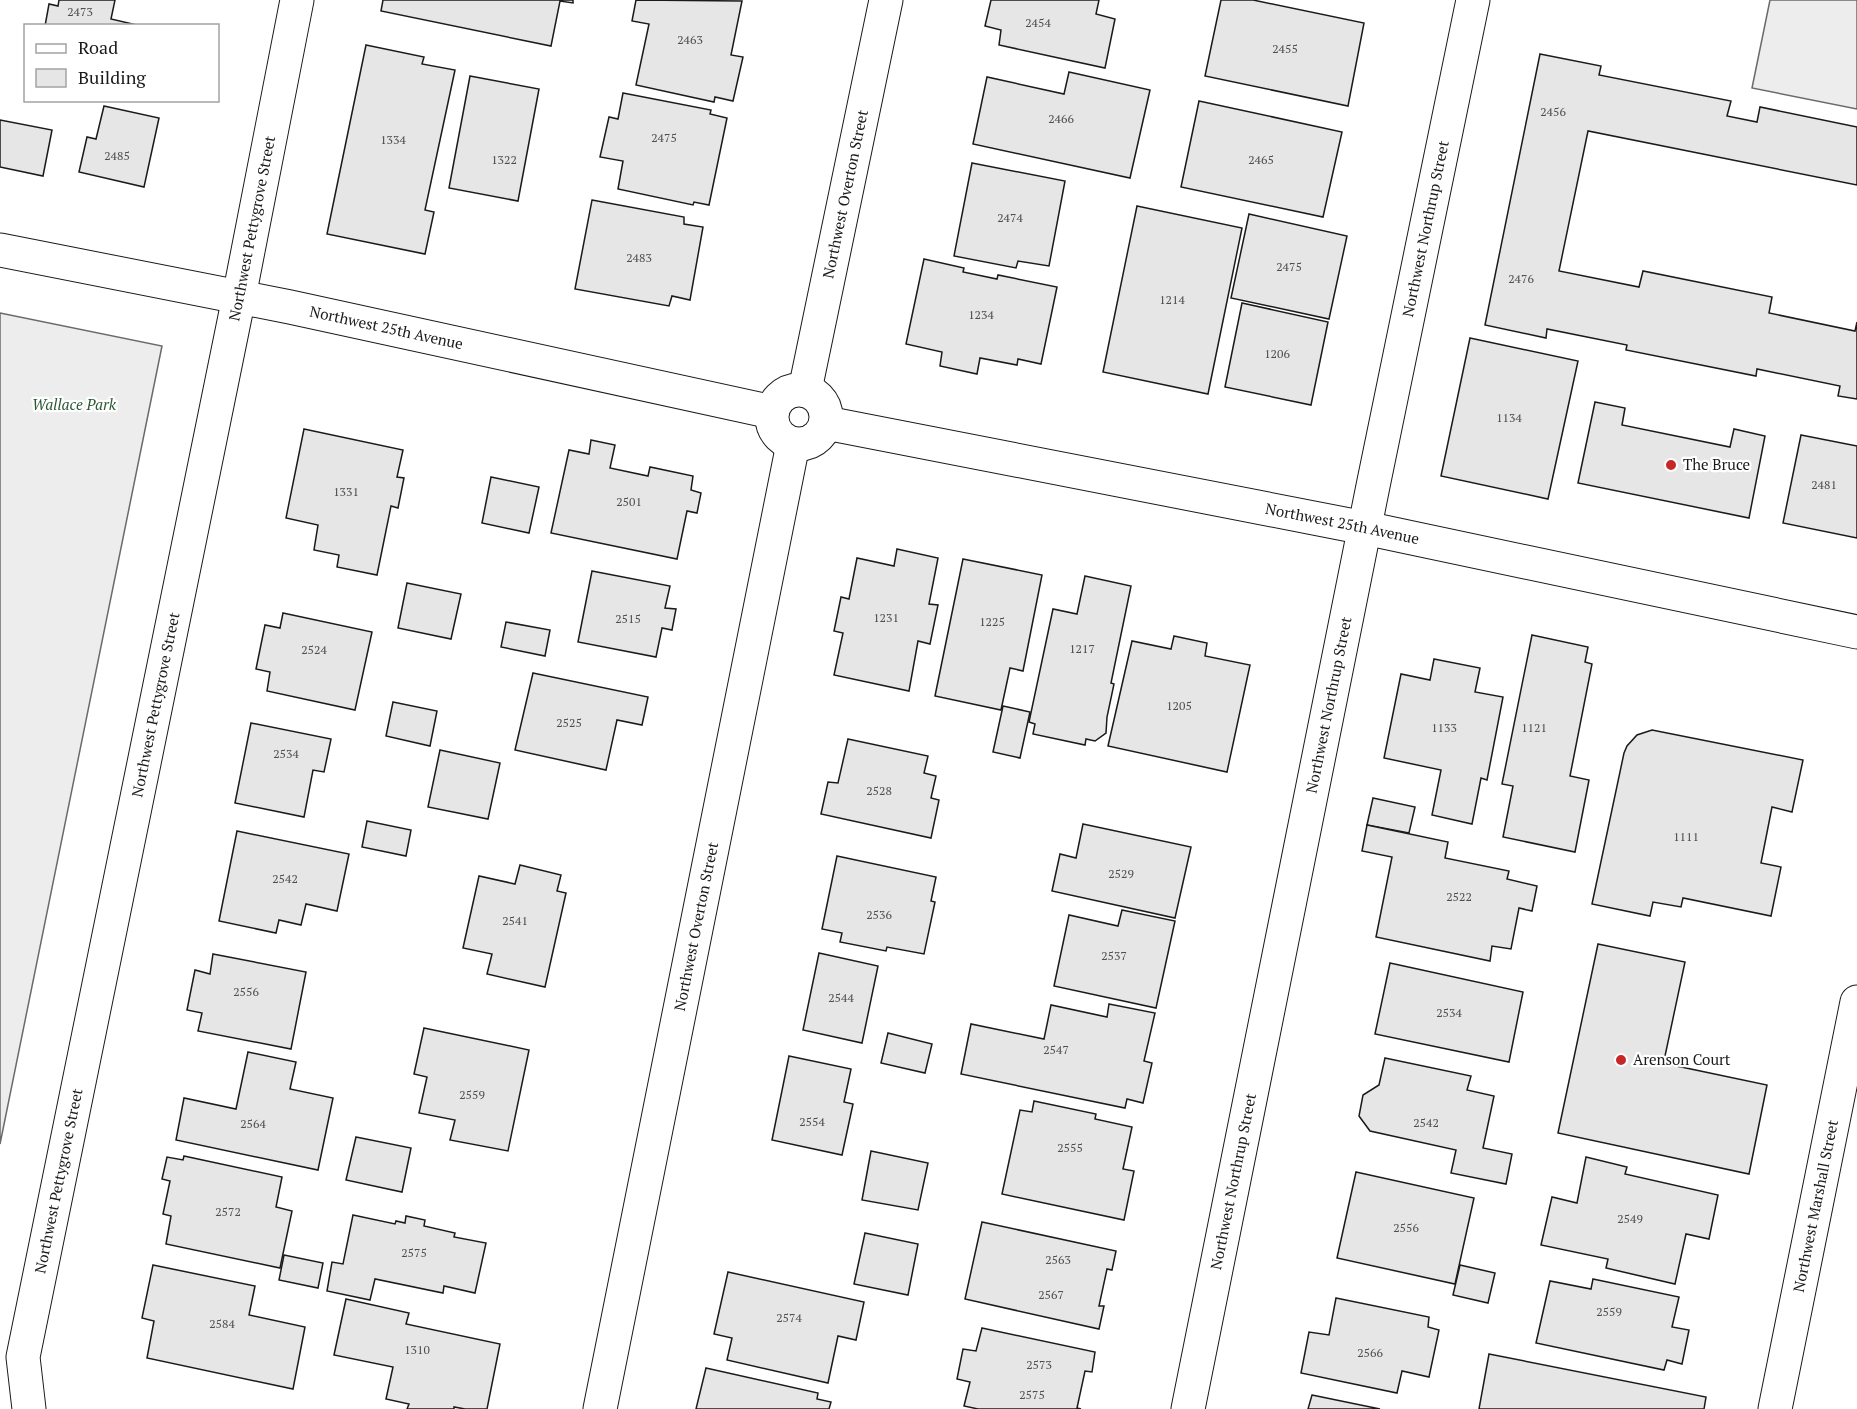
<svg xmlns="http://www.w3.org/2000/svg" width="1857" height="1409" viewBox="0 0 1857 1409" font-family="'PT Serif',serif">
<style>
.built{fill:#ededed;stroke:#6a6a6a;stroke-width:1.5}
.building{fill:#e6e6e6;stroke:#1a1a1a;stroke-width:1.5}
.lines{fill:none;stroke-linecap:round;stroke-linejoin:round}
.street-casing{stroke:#1a1a1a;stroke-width:35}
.secondary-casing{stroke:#1a1a1a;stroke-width:35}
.street{stroke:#fff;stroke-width:33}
.secondary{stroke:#fff;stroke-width:33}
.poi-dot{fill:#c62828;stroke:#fff;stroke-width:2}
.labels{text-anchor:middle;stroke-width:4.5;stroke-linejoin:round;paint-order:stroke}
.number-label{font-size:12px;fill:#4d4d4d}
.street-label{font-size:15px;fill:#1a1a1a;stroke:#fff}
.park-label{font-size:15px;font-style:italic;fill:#2b5a34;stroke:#fff}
.poi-label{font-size:15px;fill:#1a1a1a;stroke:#fff;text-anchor:start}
</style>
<rect width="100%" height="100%" fill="#fff"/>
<g class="built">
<polygon points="1770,0 1857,0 1857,109 1752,88"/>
<polygon points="0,313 162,346 0,1144"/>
</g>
<g class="building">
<polygon points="59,0 115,0 111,19 141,26 45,26 49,4 58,6"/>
<polygon points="383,0 573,0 573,3 560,1 551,46 381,11"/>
<polygon points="636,0 742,1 731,55 743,57 733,101 715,97 714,102 636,85 649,24 632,21"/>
<polygon points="991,0 1099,0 1096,14 1115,19 1105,68 999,45 1001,30 985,26"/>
<polygon points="1221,0 1253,0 1364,23 1348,106 1205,76"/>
<polygon points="366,45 424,57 422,64 455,70 425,210 434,212 425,254 327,234"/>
<polygon points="1540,54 1601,66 1599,75 1731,101 1727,116 1757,122 1760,107 1857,127 1857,185 1588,131 1559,271 1639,287 1643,271 1772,297 1769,313 1855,331 1857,322 1857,399 1838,396 1840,386 1757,369 1756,376 1626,350 1627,345 1547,329 1546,338 1485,325"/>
<polygon points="1069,72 1150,90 1130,178 973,144 987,77 1064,94"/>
<polygon points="470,76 539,89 518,201 449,188"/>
<polygon points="623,93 711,110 710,114 727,118 709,205 694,202 693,205 618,189 623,161 600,157 609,117 618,119"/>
<polygon points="1199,101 1342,132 1323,217 1181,187"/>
<polygon points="104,106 159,118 144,187 79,172 87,137 96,139"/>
<polygon points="0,120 52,130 43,176 0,167"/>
<polygon points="972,163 1065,181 1049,266 1018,261 1016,268 954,256"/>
<polygon points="592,200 684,217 684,224 703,227 690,300 672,296 669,306 575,289"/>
<polygon points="1137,206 1242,228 1208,394 1103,372"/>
<polygon points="1249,214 1347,236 1329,319 1231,298"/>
<polygon points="924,259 964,268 963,272 997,279 998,275 1057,287 1041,364 1018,359 1017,365 980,358 977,374 940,366 942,352 906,344"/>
<polygon points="1242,303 1328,322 1311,405 1225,387"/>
<polygon points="1470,338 1578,361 1548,499 1441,476"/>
<polygon points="1595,402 1625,408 1622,425 1730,447 1734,429 1765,436 1749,518 1578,483"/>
<polygon points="304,429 403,450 397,477 404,478 398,508 391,506 377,575 337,567 339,555 314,550 318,525 286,518"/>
<polygon points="1801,435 1857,446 1857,538 1783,523"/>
<polygon points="591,440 615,445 610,468 648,476 650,467 693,476 691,490 701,493 697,513 687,511 677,559 551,533 569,450 589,454"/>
<polygon points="491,477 539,487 529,533 482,523"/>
<polygon points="897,549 938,558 929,604 938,605 930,644 918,641 909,691 834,675 843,633 834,631 841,597 849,599 857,558 894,566"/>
<polygon points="963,559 1042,575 1023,671 1010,668 1001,710 935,696"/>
<polygon points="592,571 670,586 665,608 676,609 672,630 662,628 656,657 578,642"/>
<polygon points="1085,576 1131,586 1111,683 1114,684 1107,717 1106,733 1095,741 1086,739 1085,745 1033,734 1035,724 1029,722 1053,609 1077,614"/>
<polygon points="407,583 461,594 451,639 398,628"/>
<polygon points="283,613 372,632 355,710 267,691 270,672 256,669 265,625 280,628"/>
<polygon points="506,622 550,630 545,656 501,647"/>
<polygon points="1532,635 1588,647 1585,662 1592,664 1570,776 1589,780 1575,852 1503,837 1513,786 1502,784"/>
<polygon points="1174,636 1207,643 1205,656 1250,665 1227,772 1108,746 1132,641 1171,649"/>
<polygon points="1434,659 1480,668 1475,692 1503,697 1487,780 1481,778 1472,824 1432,815 1441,770 1384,758 1401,674 1430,680"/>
<polygon points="533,673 648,697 642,725 617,720 606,770 515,750"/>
<polygon points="393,702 437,711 430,746 386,736"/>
<polygon points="1003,706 1030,712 1020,758 993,752"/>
<polygon points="251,723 331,739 324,772 313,770 304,817 235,803"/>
<polygon points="1652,730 1803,760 1792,812 1772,807 1761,863 1781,867 1771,916 1683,898 1681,907 1653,902 1650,916 1592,904 1624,753 1627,746 1637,735"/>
<polygon points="848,739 928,756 924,773 936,776 931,798 939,800 931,838 821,814 828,782 838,783"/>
<polygon points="440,750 500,763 488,819 428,807"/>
<polygon points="1373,798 1415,807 1409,833 1367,825"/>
<polygon points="367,821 411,830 406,856 362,847"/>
<polygon points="1083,824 1191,847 1175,918 1052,891 1060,854 1076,858"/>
<polygon points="1367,825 1448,842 1445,858 1509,871 1507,879 1537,886 1532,911 1519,908 1511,949 1492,946 1490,961 1376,937 1392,857 1362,851"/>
<polygon points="237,831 349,854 337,911 306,904 301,925 279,920 276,933 219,921"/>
<polygon points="837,856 936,877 931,901 935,902 924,954 887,947 886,951 840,942 842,933 822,929"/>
<polygon points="520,865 561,875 557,891 566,893 545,987 487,974 492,954 463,948 479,876 515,884"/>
<polygon points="1122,910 1175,921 1156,1008 1054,986 1069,915 1118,926"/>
<polygon points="1598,944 1685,962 1665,1056 1672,1065 1767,1085 1749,1174 1558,1133"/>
<polygon points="819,953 878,966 862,1043 803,1030"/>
<polygon points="213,954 306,972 291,1049 198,1031 202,1013 187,1010 195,970 210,974"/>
<polygon points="1390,963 1523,992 1509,1062 1375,1034"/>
<polygon points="1109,1004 1155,1013 1144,1061 1152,1063 1143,1103 1127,1099 1125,1108 961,1074 971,1024 1044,1039 1051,1005 1107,1017"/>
<polygon points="424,1028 529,1050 508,1151 450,1140 455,1120 419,1113 427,1077 414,1074"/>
<polygon points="888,1033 932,1044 925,1073 881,1063"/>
<polygon points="248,1052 296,1062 290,1089 333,1098 318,1170 176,1140 184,1098 236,1109"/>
<polygon points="789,1056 851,1069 844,1102 853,1104 842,1155 772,1140"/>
<polygon points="1385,1058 1471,1076 1467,1090 1494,1096 1483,1148 1512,1154 1506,1184 1451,1173 1456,1150 1370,1131 1359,1116 1363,1095 1379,1085"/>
<polygon points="1034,1101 1096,1114 1095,1119 1132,1127 1123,1169 1134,1171 1124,1220 1002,1194 1020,1110 1032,1112"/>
<polygon points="356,1137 411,1148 402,1192 346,1180"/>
<polygon points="871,1151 928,1163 918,1210 862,1200"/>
<polygon points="184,1156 282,1177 276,1207 292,1211 280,1268 166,1244 171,1216 163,1214 170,1181 162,1179 167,1157 183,1160"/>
<polygon points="1586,1157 1627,1167 1625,1174 1718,1195 1709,1239 1686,1234 1675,1284 1606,1268 1608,1259 1541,1245 1552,1197 1577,1203"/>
<polygon points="1356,1172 1474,1198 1455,1284 1337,1258"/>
<polygon points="353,1215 395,1224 396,1221 405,1223 406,1216 425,1220 424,1226 455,1233 454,1237 486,1243 475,1293 444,1286 443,1293 375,1279 370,1300 327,1291 332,1262 343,1264"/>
<polygon points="982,1222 1116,1251 1112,1270 1107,1269 1099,1306 1104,1306 1099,1329 965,1299"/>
<polygon points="865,1233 918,1244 908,1295 854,1284"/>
<polygon points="284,1255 323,1263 318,1288 279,1280"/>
<polygon points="153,1265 255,1286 249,1315 305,1327 293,1389 147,1358 154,1321 142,1318"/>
<polygon points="1460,1265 1495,1273 1488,1303 1453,1295"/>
<polygon points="728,1272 864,1302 856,1340 838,1336 828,1383 727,1360 732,1338 714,1334"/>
<polygon points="1593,1279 1679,1297 1672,1327 1689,1330 1682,1364 1667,1360 1664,1370 1536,1343 1550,1281 1591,1289"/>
<polygon points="1336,1298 1429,1317 1428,1327 1439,1330 1429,1377 1402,1371 1397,1393 1301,1373 1309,1332 1329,1335"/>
<polygon points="346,1299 409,1313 406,1324 500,1344 487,1409 465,1409 454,1407 454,1409 407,1409 409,1404 386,1399 393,1367 334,1355"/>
<polygon points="982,1328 1095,1352 1092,1372 1085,1371 1077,1408 1081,1409 978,1409 964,1406 970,1382 957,1379 963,1349 976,1351"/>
<polygon points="1489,1354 1706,1397 1704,1409 1479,1409"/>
<polygon points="706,1368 818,1393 817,1399 831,1402 829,1409 696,1409"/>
<polygon points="1312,1395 1380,1409 1308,1409"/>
</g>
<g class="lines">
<g class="street-casing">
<g id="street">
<path id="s1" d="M805 390 886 0"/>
<path id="s2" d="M29 1409 23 1357 239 297 297 0"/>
<path id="s3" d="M600 1409 793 444"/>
<path id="s4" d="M1188 1409 1373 486 1473 0"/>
<path id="s5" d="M1775 1409 1857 1002"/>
</g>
</g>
<g class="secondary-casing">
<g id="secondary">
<path id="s6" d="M0 250 290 307 772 412"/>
<circle cx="799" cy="417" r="27"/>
<path id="s7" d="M826 423 1365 528 1857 632"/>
</g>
</g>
<use href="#street" class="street"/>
<use href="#secondary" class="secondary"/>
</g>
<g class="poi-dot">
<circle cx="1671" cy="465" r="6"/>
<circle cx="1621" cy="1060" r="6"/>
</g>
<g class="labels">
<g class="number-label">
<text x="80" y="16">2473</text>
<text x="1038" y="27">2454</text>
<text x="690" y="44">2463</text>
<text x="1285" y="53">2455</text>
<text x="1553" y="116">2456</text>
<text x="1061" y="123">2466</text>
<text x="664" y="142">2475</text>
<text x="393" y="144">1334</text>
<text x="117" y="160">2485</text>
<text x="504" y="164">1322</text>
<text x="1261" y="164">2465</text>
<text x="1010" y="222">2474</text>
<text x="639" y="262">2483</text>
<text x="1289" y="271">2475</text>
<text x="1521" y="283">2476</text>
<text x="1172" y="304">1214</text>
<text x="981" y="319">1234</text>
<text x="1277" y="358">1206</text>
<text x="1509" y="422">1134</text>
<text x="1824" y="489">2481</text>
<text x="346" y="496">1331</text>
<text x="629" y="506">2501</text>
<text x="886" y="622">1231</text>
<text x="628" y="623">2515</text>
<text x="992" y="626">1225</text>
<text x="1082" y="653">1217</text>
<text x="314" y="654">2524</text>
<text x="1179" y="710">1205</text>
<text x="569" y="727">2525</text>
<text x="1444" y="732">1133</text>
<text x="1534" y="732">1121</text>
<text x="286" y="758">2534</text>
<text x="879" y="795">2528</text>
<text x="1686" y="841">1111</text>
<text x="1121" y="878">2529</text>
<text x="285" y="883">2542</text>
<text x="1459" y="901">2522</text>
<text x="879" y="919">2536</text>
<text x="515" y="925">2541</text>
<text x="1114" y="960">2537</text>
<text x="246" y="996">2556</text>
<text x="841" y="1002">2544</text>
<text x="1449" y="1017">2534</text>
<text x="1056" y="1054">2547</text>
<text x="472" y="1099">2559</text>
<text x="812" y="1126">2554</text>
<text x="1426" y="1127">2542</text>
<text x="253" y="1128">2564</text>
<text x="1070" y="1152">2555</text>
<text x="228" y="1216">2572</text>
<text x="1630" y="1223">2549</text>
<text x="1406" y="1232">2556</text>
<text x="414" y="1257">2575</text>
<text x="1058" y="1264">2563</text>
<text x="1051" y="1299">2567</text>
<text x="1609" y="1316">2559</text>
<text x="789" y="1322">2574</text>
<text x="222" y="1328">2584</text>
<text x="417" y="1354">1310</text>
<text x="1370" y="1357">2566</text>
<text x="1039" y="1369">2573</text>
<text x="1032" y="1399">2575</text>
</g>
<g class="street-label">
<text dy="5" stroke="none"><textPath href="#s1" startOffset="200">Northwest Overton Street</textPath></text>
<text dy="5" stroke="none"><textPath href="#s2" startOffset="1204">Northwest Pettygrove Street</textPath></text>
<text dy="5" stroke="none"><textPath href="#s4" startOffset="1204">Northwest Northrup Street</textPath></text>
<text dy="5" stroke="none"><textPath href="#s6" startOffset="394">Northwest 25th Avenue</textPath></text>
<text dy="5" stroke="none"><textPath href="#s7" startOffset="526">Northwest 25th Avenue</textPath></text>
<text dy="5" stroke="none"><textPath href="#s2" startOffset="718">Northwest Pettygrove Street</textPath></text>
<text dy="5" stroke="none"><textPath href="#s4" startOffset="718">Northwest Northrup Street</textPath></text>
<text dy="5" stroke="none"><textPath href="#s3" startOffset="492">Northwest Overton Street</textPath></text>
<text dy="5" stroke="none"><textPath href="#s2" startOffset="232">Northwest Pettygrove Street</textPath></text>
<text dy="5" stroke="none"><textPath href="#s4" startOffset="232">Northwest Northrup Street</textPath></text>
<text dy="5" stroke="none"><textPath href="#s5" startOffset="207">Northwest Marshall Street</textPath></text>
</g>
<g class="park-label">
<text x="74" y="410">Wallace Park</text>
</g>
<g class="poi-label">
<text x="1683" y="470">The Bruce</text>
<text x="1633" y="1065">Arenson Court</text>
</g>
</g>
<rect x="24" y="24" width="195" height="78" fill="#ffffff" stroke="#a3a3a3" stroke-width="1.5"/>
<rect x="36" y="44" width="30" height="9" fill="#ffffff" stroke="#a3a3a3" stroke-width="1.5"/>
<text x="78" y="54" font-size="18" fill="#1a1a1a">Road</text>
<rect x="36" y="69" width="30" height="18" fill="#e6e6e6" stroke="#a3a3a3" stroke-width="1.5"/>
<text x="78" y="84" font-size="18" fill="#1a1a1a">Building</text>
</svg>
